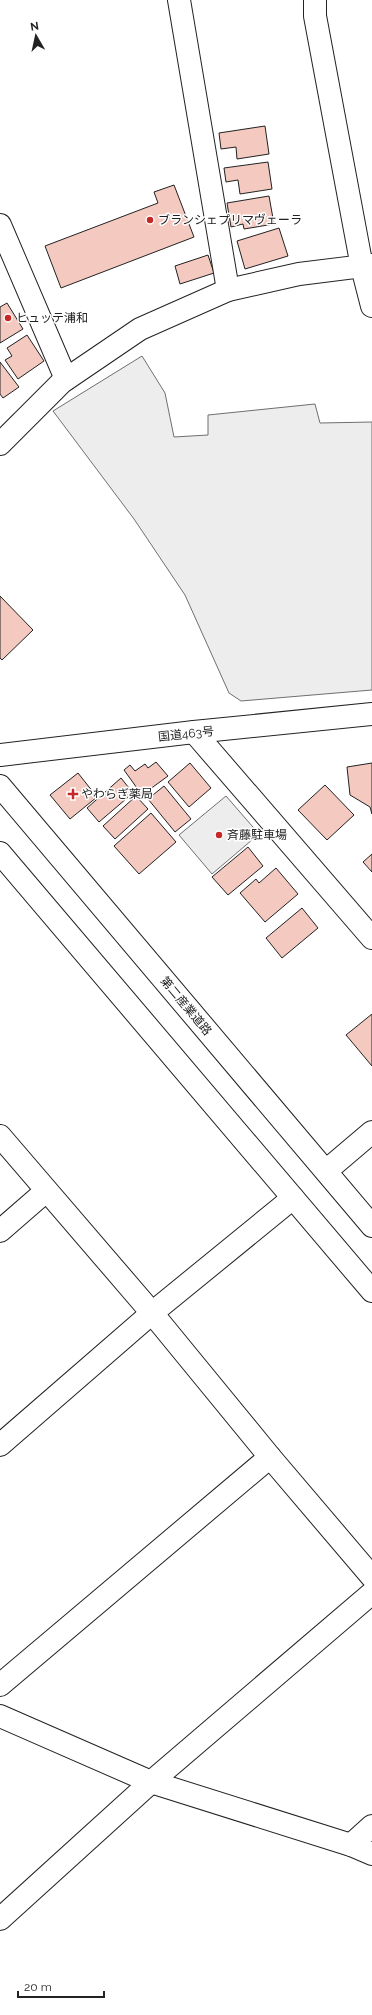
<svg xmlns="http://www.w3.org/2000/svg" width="372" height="2015" viewBox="0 0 372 2015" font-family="Raleway,'Noto Sans JP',sans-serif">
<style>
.parking{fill:#ededed;stroke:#6f6f6f}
.building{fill:#f3c9c0;stroke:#222}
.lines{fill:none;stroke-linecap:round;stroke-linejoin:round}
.minor-casing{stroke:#222;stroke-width:24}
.tertiary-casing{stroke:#222;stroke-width:24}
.primary-casing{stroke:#222;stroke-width:24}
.trunk-casing{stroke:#222;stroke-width:24}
.minor{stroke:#fff;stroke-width:22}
.tertiary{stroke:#fff;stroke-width:22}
.primary{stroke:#fff;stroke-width:22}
.trunk{stroke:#fff;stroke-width:22}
.poi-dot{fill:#c62828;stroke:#fff;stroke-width:1.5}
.labels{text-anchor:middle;stroke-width:3;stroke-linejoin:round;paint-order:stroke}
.poi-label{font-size:12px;fill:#222;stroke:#fff;text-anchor:start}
.street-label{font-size:12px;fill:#222;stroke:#fff}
</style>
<rect width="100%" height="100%" fill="#fff"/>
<g class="parking">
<polygon points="142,356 165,393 174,437 208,435 208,415 315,404 320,423 372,422 372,690 241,701 229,693 185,595 134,519 53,411"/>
<polygon points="226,796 259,834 212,874 179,835"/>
</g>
<g class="building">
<polygon points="265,126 269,154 237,159 236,147 221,149 219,133"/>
<polygon points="268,162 272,189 240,194 238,180 226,182 224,168"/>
<polygon points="174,185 194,237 61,288 45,246 158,203 154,192"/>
<polygon points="269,196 274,224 244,229 243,224 231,227 227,203"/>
<polygon points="279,228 288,256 245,269 237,241"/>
<polygon points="208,255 214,273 180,284 175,266"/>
<polygon points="7,303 23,329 0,343 0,307"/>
<polygon points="27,335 44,361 18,379 5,360 12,356 7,348"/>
<polygon points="0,362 19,387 3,398 0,394"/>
<polygon points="0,596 33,630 2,660 0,658"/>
<polygon points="156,762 168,776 142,795 124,770 130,765 135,771 145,764 148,768"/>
<polygon points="190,763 211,788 189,807 168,782"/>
<polygon points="372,763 372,814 370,807 350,795 347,767"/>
<polygon points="78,773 97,797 70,819 50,795"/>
<polygon points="121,778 133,793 99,822 87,808"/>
<polygon points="325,785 354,815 327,840 298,810"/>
<polygon points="164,786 191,819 175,832 148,799"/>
<polygon points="136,796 148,809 115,839 103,826"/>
<polygon points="151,813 176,842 139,874 114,846"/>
<polygon points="248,847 263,866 228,895 212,877"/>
<polygon points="372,854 372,872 363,862"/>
<polygon points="276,868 298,894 265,922 240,893 256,879 259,883"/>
<polygon points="302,908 318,928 282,958 266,938"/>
<polygon points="372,1014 372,1066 346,1035"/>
</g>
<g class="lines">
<g class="minor-casing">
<g id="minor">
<polyline points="179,0 228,290"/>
<polyline points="315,0 315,16 362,267 372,306"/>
<polyline points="0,225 66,379"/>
<polyline points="0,1136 152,1313 270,1457 372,1577"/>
<polyline points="326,1171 372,1132"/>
<polyline points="0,1231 46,1191"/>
<polyline points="0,1445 152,1313 293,1198"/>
<polyline points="0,1685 270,1457"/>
<polyline points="0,1716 151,1782 351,1845 372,1854"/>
<polyline points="351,1845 372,1826"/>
<polyline points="0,1919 151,1782 372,1593"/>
</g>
</g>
<g class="tertiary-casing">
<g id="tertiary">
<polyline points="0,444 62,382 140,329 228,290 299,274 372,265"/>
<polyline points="194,732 372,938"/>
</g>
</g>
<g class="primary-casing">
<g id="primary">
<polyline points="0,786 372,1226"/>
<polyline points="0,853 372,1291"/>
</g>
</g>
<g class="trunk-casing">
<polyline id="trunk" points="0,755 194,732 372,714"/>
</g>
<use href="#minor" class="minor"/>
<use href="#tertiary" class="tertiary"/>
<use href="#primary" class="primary"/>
<use href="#trunk" class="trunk"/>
</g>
<g class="poi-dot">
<circle cx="150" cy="220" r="4"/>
<circle cx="8" cy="318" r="4"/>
<path d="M71 788h4v4h4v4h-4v4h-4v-4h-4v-4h4z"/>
<circle cx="219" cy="835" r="4"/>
</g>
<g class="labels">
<g class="poi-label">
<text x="158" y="224">ブランシェプリマヴェーラ</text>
<text x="16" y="322">ヒュッテ浦和</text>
<text x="81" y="798">やわらぎ薬局</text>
<text x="227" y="839">斉藤駐車場</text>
</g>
<g class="street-label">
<text transform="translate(186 734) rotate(-6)" y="4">国道463号</text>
<text transform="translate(186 1006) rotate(50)" y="4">第二産業道路</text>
</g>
</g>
<g transform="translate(36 36) rotate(351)" stroke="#ffffff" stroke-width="3" paint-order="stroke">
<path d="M0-3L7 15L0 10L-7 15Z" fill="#222222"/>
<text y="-6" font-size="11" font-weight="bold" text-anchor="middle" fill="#222222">N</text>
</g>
<path d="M18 1991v6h86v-6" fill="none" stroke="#222222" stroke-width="2"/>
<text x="24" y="1991" font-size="12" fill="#222222" stroke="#ffffff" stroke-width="3" paint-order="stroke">20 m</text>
</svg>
